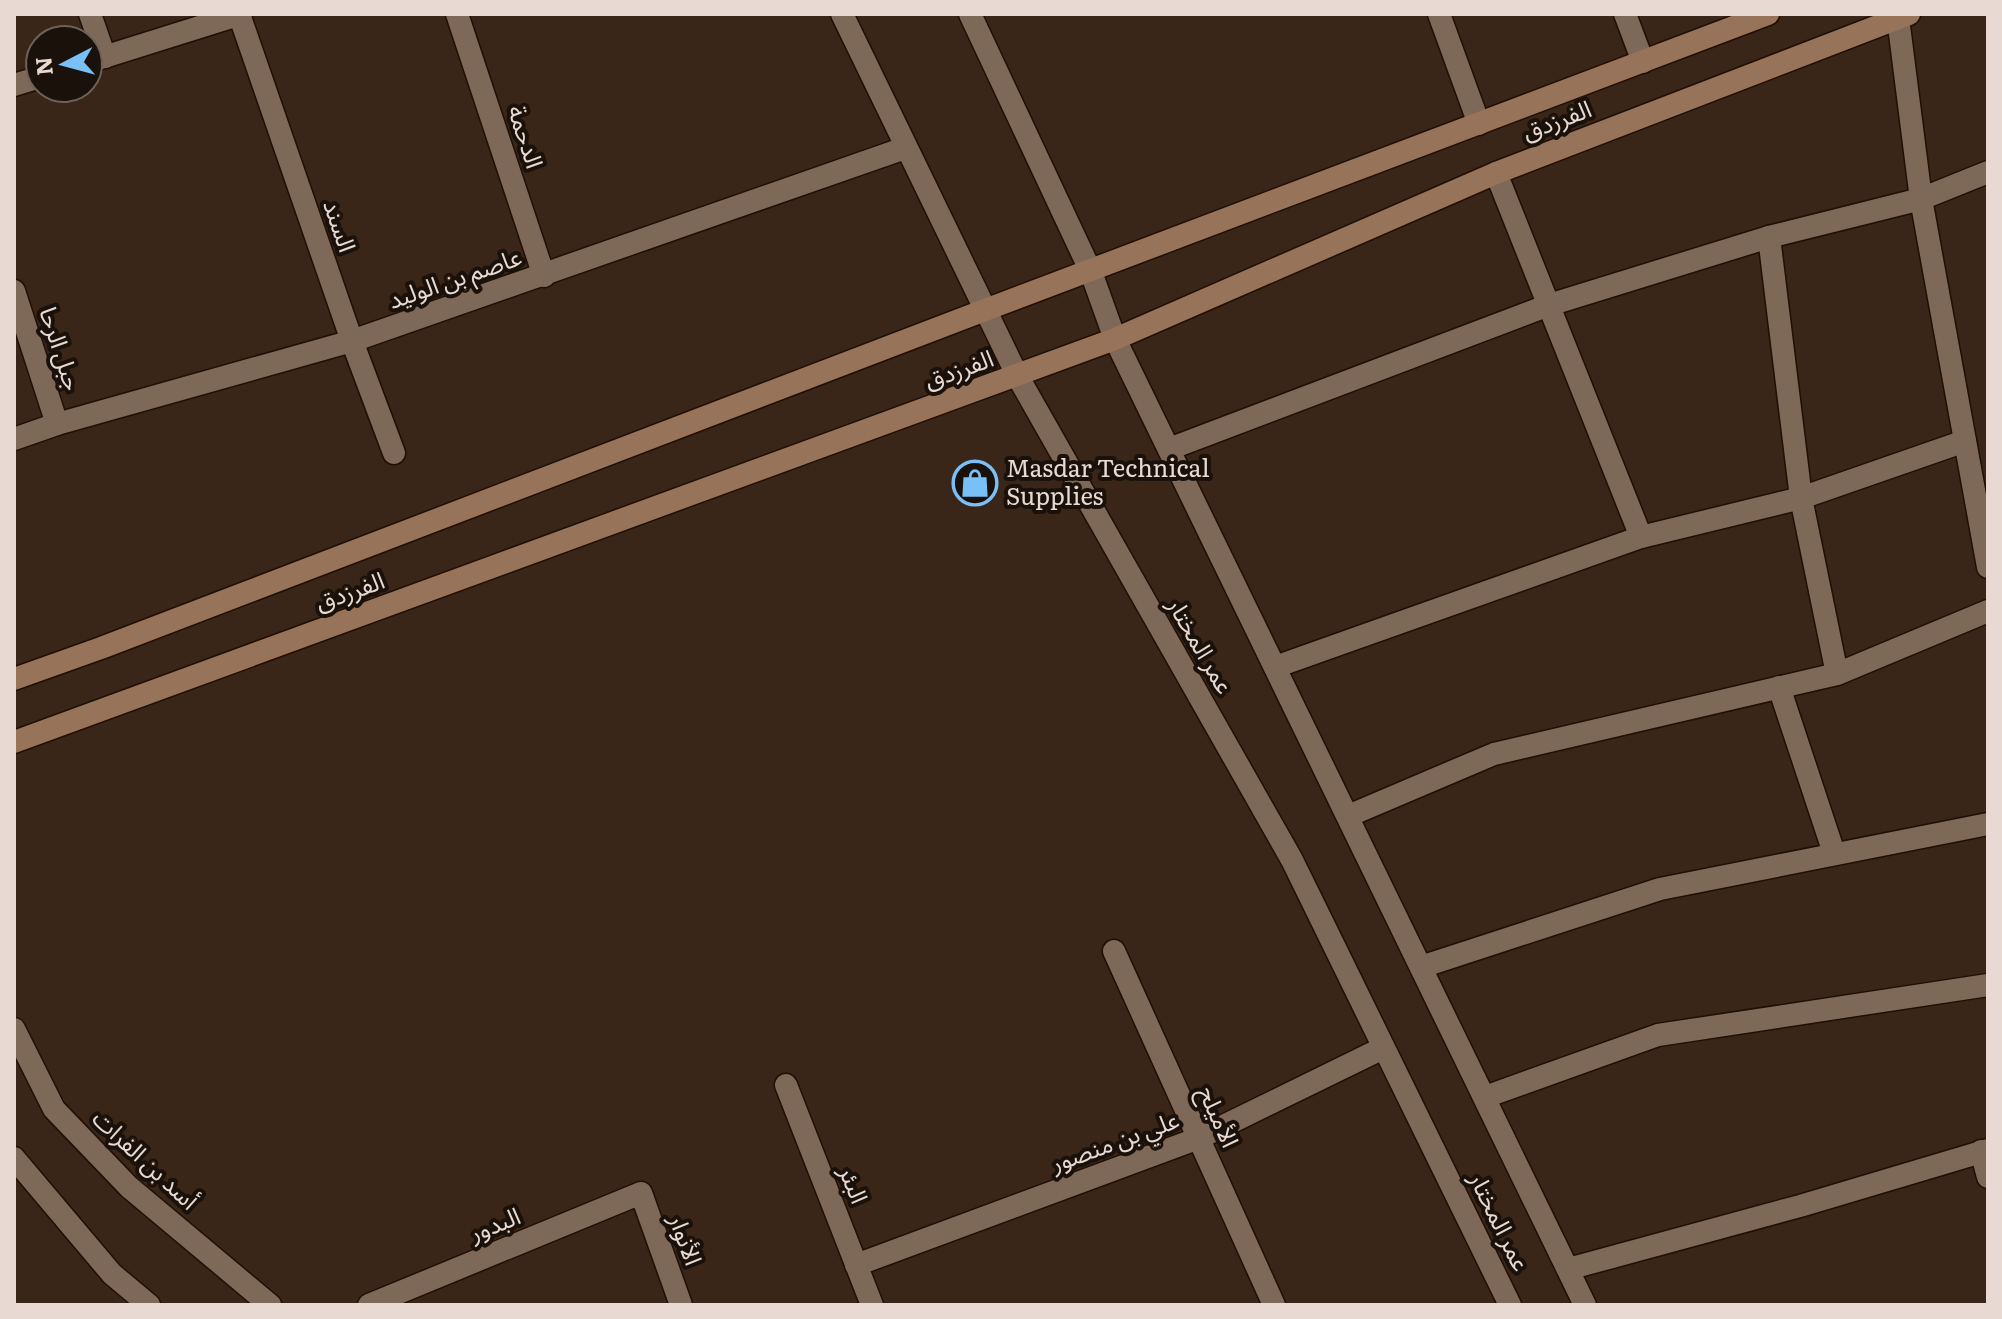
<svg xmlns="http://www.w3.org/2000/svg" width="2002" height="1319" viewBox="0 0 2002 1319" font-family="Literata,'Noto Sans Arabic',serif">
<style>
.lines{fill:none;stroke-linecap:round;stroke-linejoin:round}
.minor-casing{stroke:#200f03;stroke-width:25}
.tertiary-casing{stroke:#200f03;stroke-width:25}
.secondary-casing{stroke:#200f03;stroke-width:25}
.minor{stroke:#7e6858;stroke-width:22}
.tertiary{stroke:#7e6858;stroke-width:22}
.secondary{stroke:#97735a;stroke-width:22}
.labels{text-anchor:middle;stroke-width:8;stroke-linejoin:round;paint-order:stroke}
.street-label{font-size:24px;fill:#e8dad2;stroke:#1a110b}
.poi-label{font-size:24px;fill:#e8dad2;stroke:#1a110b;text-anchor:start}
</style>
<rect width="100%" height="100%" fill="#3a2618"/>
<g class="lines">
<g class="minor-casing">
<g id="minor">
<polyline points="90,14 105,57"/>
<polyline points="239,14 352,341 394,453"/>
<polyline points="457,14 544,276"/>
<polyline points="1439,14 1479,124"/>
<polyline points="1625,14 1643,62"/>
<polyline points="1898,18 1921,199 1988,567"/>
<polyline points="88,62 241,14"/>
<polyline points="14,85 40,77"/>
<polyline points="1496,173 1641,537"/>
<polyline points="1769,237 1801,498 1837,674"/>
<polyline points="14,291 57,424"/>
<polyline points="14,439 57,424 352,341 905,148"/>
<polyline points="1169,449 1549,305 1769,237 1921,199 1988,172"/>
<polyline points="1275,667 1641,537 1801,498 1965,441"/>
<polyline points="1779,687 1834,853"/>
<polyline points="1348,816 1494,754 1837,674 1988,611"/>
<polyline points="1114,951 1274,1305"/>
<polyline points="1421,967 1660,889 1988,824"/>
<polyline points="786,1085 872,1305"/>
<polyline points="1485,1097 1658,1035 1988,985"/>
<polyline points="1981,1151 1988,1177"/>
<polyline points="856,1265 1199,1138 1383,1048"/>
<polyline points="1568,1269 1800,1206 1988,1150"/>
<polyline points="369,1305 641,1193 681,1305"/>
</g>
</g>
<g class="tertiary-casing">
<g id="tertiary">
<polyline points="842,14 1018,377 1292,860 1510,1305"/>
<polyline points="970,14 1091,272 1115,339 1585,1305"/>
<polyline points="14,1029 54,1109 129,1187 270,1305"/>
<polyline points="14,1158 112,1274 149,1305"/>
</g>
</g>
<g class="secondary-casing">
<g id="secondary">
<polyline points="14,679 101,648 985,310 1768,14"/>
<polyline points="14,742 1115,339 1496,173 1909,14"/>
</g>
</g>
<use href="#minor" class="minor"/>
<use href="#tertiary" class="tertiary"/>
<use href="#secondary" class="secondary"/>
</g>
<defs>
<g id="shop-ring" transform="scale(2.3)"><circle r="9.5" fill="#1a110b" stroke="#79bff8" stroke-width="1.5"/><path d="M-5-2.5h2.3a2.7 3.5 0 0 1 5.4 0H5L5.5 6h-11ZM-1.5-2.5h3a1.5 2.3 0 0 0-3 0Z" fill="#79bff8"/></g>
</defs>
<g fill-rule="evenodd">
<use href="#shop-ring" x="975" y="483"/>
</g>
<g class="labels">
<g class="street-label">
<text transform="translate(1557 121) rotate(-21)" y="8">الفرزدق</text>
<text transform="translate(525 137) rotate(72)" y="8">الدحمة</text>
<text transform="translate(339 226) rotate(71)" y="8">السند</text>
<text transform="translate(455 279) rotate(-19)" y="8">عاصم بن الوليد</text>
<text transform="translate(60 349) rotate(72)" y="8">جبل الرحا</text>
<text transform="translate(959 370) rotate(-20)" y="8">الفرزدق</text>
<text transform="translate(350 592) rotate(-20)" y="8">الفرزدق</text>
<text transform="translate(1200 646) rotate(60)" y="8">عمر المختار</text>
<text transform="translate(1218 1117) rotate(66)" y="8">الأميلح</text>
<text transform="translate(1115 1142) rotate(-20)" y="8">علي بن منصور</text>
<text transform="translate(145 1160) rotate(43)" y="8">أسد بن الفرات</text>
<text transform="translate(853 1185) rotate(68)" y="8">البئر</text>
<text transform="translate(1499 1222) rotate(64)" y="8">عمر المختار</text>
<text transform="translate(495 1225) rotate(-22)" y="8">البدور</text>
<text transform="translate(685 1240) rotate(70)" y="8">الأنوار</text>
</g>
<g class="poi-label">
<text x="1006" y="477">Masdar Technical<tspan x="1006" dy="28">Supplies</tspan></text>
</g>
</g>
<rect width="2002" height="1319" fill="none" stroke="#e8dad2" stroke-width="32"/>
<g transform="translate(64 64) rotate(264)"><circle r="38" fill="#1a110b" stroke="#6c615b" stroke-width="2"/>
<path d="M0-6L14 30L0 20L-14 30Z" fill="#79bff8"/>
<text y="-12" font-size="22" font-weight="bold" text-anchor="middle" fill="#e8dad2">N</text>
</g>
</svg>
